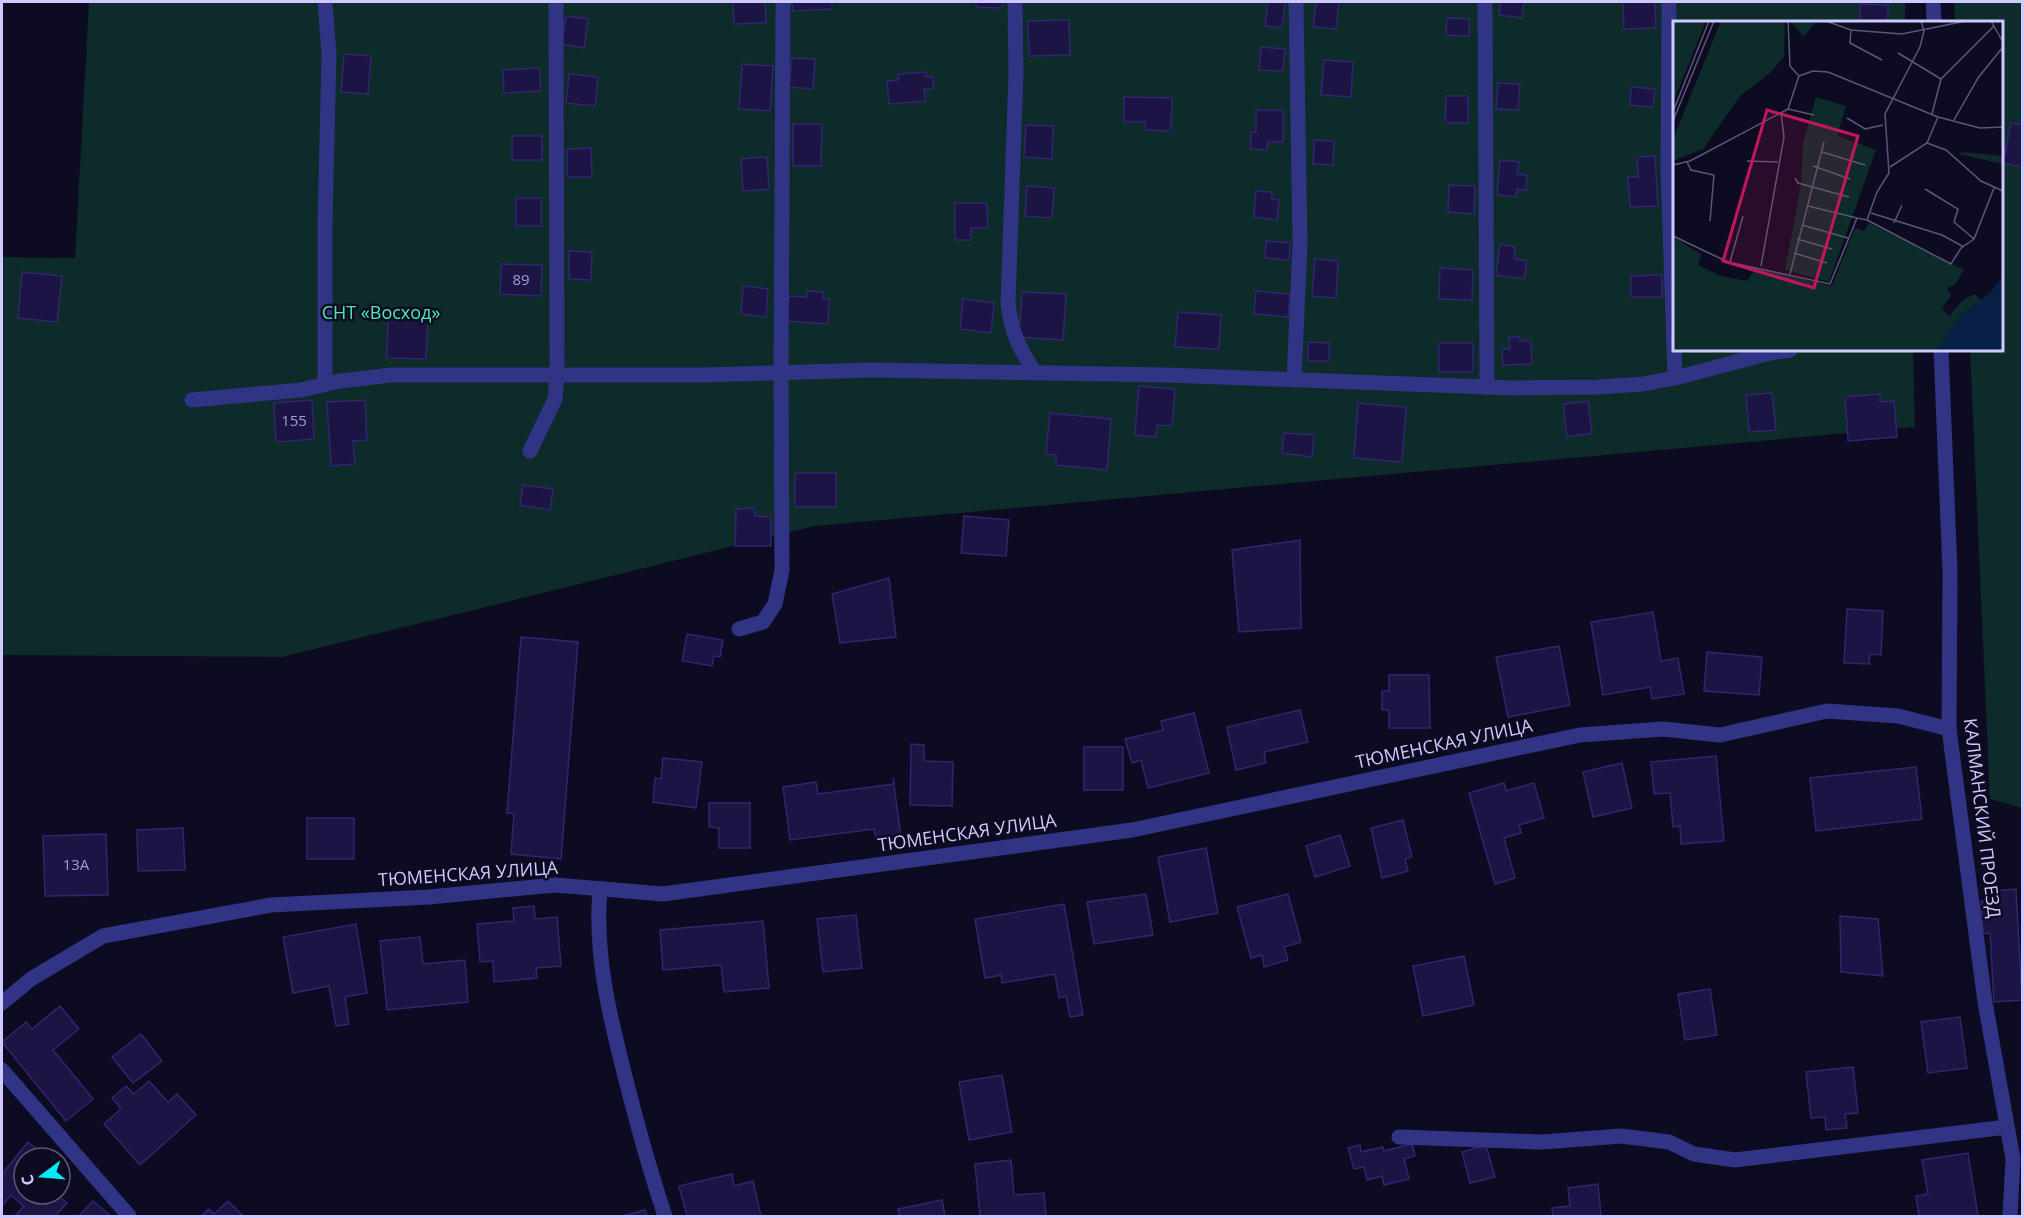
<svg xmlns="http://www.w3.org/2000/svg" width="2024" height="1218" viewBox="0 0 2024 1218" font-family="'Open Sans',sans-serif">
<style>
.green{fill:#0d2b28}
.building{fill:#1c1543;stroke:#302571;stroke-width:1.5}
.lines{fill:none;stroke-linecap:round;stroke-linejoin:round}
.minor{stroke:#313384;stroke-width:15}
.labels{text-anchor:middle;stroke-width:5;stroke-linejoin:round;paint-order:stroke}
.number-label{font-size:15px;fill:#a29dd0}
.park-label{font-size:18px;fill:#4ce9b9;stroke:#0d0b21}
.street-label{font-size:18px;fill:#cecaff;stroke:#0d0b21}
.inset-road{fill:none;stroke:#5a577a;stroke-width:1.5}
.view{fill:#c2185b;fill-opacity:0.15;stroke:#c2185b;stroke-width:3}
.inset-edge{fill:none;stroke:#cecaff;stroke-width:3}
</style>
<rect width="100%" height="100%" fill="#0d0b21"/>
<g class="green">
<polygon points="89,2 1905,2 1905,22 1674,22 1674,350 1913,350 1915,427 815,526 282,657 2,655 2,257 75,258"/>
<polygon points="1954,2 2022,2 2022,808 1990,799 1970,350 2002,350 2002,22 1955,22"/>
</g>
<g class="building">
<polygon points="733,2 765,2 766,23 734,24"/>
<polygon points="792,2 832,2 832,9 793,11"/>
<polygon points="976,2 1003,2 1002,8 976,7"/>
<polygon points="1268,2 1285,2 1282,28 1265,26"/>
<polygon points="1316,2 1339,2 1336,29 1313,27"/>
<polygon points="1501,2 1524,2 1522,18 1499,15"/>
<polygon points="1623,2 1655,2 1656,28 1624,29"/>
<polygon points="1860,4 1888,5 1888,22 1860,22"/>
<polygon points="566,16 588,19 584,48 562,44"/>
<polygon points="1447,18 1469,19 1469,36 1446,35"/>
<polygon points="1069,20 1070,55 1029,56 1028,21"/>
<polygon points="1261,47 1285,49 1283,71 1259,70"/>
<polygon points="344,54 371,56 368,94 341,92"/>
<polygon points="792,58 815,59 813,89 789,87"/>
<polygon points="1324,60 1353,62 1351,97 1321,95"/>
<polygon points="742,64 773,66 770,111 739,109"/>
<polygon points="539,68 541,91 504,93 503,70"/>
<polygon points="926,72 926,77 933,77 933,89 924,89 925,101 889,104 887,81 898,80 898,74"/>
<polygon points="569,74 598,77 595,106 566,103"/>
<polygon points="1498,83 1520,84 1518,110 1496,109"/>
<polygon points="1631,87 1655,89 1653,107 1630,105"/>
<polygon points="1446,96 1468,96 1468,123 1445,123"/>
<polygon points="1124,97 1172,98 1171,131 1145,130 1146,122 1124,122"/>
<polygon points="1256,110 1283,110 1283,142 1268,142 1267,150 1251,149 1251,132 1256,132"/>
<polygon points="2011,123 2022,125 2022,167 2003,163"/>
<polygon points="793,124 822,124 821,166 793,166"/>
<polygon points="1026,125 1053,126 1052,159 1024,157"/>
<rect x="512" y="136" width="30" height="24"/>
<polygon points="1314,140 1334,141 1333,165 1313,164"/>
<polygon points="591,148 592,177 567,177 567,149"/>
<polygon points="1655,156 1658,206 1630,207 1628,177 1638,177 1637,157"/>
<polygon points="767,157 769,189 743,191 741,159"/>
<polygon points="1500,160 1519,162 1517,174 1527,175 1526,190 1517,189 1516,197 1497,195"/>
<polygon points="1449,185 1475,186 1474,214 1448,212"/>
<polygon points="1027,186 1054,188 1052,218 1025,216"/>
<polygon points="1256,191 1272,192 1272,199 1279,200 1277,220 1254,217"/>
<rect x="516" y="198" width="25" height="28"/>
<polygon points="955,203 987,203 988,228 971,228 971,240 955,240"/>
<polygon points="1266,241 1290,243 1289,260 1265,258"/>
<polygon points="1500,244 1515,247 1514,259 1527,261 1524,279 1496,275"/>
<polygon points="569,251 592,252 591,280 569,279"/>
<polygon points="1315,259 1338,261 1336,298 1312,296"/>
<polygon points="501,264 542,265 541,296 500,294"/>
<polygon points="1440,268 1473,270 1472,300 1439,299"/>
<polygon points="22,272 62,276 57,322 18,318"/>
<polygon points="1662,275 1662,297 1631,297 1631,276"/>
<polygon points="743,286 768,289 766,317 741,314"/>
<polygon points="807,291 823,292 823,299 829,299 828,324 787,321 789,296 806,297"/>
<polygon points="1256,291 1290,294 1288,317 1254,314"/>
<polygon points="1022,292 1066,294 1063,340 1019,337"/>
<polygon points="963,299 994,303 991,333 960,329"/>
<polygon points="1178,312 1221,315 1219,349 1175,347"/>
<polygon points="388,316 428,318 426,359 387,358"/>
<polygon points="1509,337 1520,337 1520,341 1531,341 1532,364 1503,365 1502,349 1510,349"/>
<polygon points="1308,342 1329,343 1329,361 1308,361"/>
<rect x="1439" y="343" width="34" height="29"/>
<polygon points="1139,386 1175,389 1172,426 1157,425 1156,437 1135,435"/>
<polygon points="1772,393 1776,430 1749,432 1746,395"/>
<polygon points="1880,394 1880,402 1894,401 1897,437 1848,441 1845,397"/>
<polygon points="312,400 314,439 276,442 274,403"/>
<polygon points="365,400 367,440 353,441 355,464 331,466 327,402"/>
<polygon points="1588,401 1592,433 1567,437 1563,404"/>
<polygon points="1358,403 1406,407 1402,462 1354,458"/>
<polygon points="1050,413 1111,419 1107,470 1056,465 1056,455 1046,454"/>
<polygon points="1284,433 1314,435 1312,457 1282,453"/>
<rect x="795" y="473" width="41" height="34"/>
<polygon points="523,485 553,489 550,510 520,505"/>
<polygon points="754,508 755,516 771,517 771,546 735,546 736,509"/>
<polygon points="964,516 1009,520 1006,556 961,553"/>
<polygon points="1300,540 1301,628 1239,632 1232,550"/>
<polygon points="889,578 896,637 840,643 832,594"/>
<polygon points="1847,609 1883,611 1881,655 1870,654 1869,664 1844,663"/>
<polygon points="1653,612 1661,661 1678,658 1684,694 1652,699 1650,687 1603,695 1591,622"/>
<polygon points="687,634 723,640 720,657 714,656 712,666 682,661"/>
<polygon points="521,637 578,642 561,859 511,854 514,813 507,813"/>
<polygon points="1559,646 1570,705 1508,717 1496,657"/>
<polygon points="1707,652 1762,657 1759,695 1704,691"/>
<polygon points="1389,675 1429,675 1430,728 1389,728 1389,710 1382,710 1382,691 1389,691"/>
<polygon points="1300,710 1308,742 1264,752 1266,763 1236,770 1227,727"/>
<polygon points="1194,713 1209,773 1148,788 1141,760 1132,763 1125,739 1163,730 1161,721"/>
<polygon points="911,744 924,745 924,761 953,762 952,806 910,805"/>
<rect x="1084" y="747" width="39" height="43"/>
<polygon points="1716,756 1724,841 1681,844 1680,826 1673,827 1670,793 1654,794 1651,762"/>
<polygon points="663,758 702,762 696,808 653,802 655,778 661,779"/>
<polygon points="1622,763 1632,808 1593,817 1583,772"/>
<polygon points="1916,767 1922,819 1816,831 1810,778"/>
<polygon points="893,778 901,837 876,841 874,829 790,840 783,787 816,782 818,794 894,784"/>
<polygon points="1504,783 1506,791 1534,783 1544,818 1519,825 1521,833 1504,838 1515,878 1495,884 1469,793"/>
<polygon points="709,803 750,803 750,848 719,848 719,828 709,827"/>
<rect x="307" y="818" width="47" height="41"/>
<polygon points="1403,820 1412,857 1405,859 1408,871 1382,878 1371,828"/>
<polygon points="183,828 185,870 138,871 137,830"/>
<polygon points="106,834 108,895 45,896 43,836"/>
<polygon points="1340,835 1350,866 1315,877 1306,846"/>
<polygon points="1206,848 1218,913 1170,922 1158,857"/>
<polygon points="2016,889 2022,1000 1994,1002 1990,933 1983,934 1981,901 1992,900 1992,891"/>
<polygon points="1146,894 1153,935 1094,944 1087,902"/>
<polygon points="1288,894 1301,942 1284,947 1288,960 1264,967 1262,955 1251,958 1237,907"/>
<polygon points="1064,904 1083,1015 1070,1017 1066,996 1059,998 1055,974 1002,983 1001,975 985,978 975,919"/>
<polygon points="534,906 535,919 557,917 561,966 536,968 537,978 494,982 493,961 480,962 477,924 514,921 513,908"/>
<polygon points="856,915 862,968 823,972 817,919"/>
<polygon points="1840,916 1878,919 1883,976 1841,972"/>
<polygon points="763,921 769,988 724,992 721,965 663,970 660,930"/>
<polygon points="356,924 367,993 345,997 349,1024 336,1026 329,986 293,993 283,937"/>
<polygon points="420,937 423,964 465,960 468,1002 387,1010 380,941"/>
<polygon points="1464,956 1474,1005 1423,1016 1413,966"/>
<polygon points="1710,989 1717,1035 1685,1040 1678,994"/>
<polygon points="60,1006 79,1029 53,1050 93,1099 66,1121 2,1042 26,1022 32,1029"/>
<polygon points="1960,1017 1967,1068 1928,1073 1921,1022"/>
<polygon points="141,1034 162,1061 133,1083 112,1057"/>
<polygon points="1853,1067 1858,1113 1845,1114 1847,1128 1826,1130 1825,1117 1811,1118 1806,1072"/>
<polygon points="1002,1075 1012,1132 969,1140 959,1082"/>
<polygon points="149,1081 168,1102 177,1094 196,1115 140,1165 104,1124 121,1109 112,1098 126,1086 134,1094"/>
<polygon points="28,1142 47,1158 24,1158 24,1194 56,1194 67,1203 55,1216 18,1216 16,1215 24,1206 11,1195 2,1206 2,1174"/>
<polygon points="1412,1144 1415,1156 1404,1159 1409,1179 1384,1185 1382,1176 1367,1180 1364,1167 1354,1169 1348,1148 1360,1145 1361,1152 1383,1147 1384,1151"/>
<polygon points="1486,1145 1495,1177 1470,1183 1462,1152"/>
<polygon points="1968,1153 1978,1216 1919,1216 1916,1196 1928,1194 1922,1160"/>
<polygon points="1011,1160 1014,1195 1044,1193 1046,1216 980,1216 975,1164"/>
<polygon points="732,1174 734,1186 753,1181 761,1216 687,1216 679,1186"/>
<polygon points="1598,1184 1601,1216 1553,1216 1552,1208 1570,1206 1568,1188"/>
<polygon points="942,1200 945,1216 900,1216 898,1209"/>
<polygon points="93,1201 111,1216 79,1216"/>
<polygon points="228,1201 243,1216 201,1216 209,1209 214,1214"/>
<polygon points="645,1210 647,1216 622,1216"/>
</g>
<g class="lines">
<g class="minor">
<polyline points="325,2 329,54 325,222 325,384"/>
<path d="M1015 2 1016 72 1008 304C1012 335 1019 347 1035 373"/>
<polyline points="1485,2 1487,387"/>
<polyline points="1669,2 1668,168 1675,378"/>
<polyline points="1933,2 1934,22"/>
<polyline points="1941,350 1950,572 1949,729 1985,1002 2013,1159 2010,1216"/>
<polyline points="1294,380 1300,244 1296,2"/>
<polyline points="192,400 301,390 340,381 392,375 703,375 872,370 1167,375 1513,388 1598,387 1643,384 1675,378 1770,353 1790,350"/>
<polyline points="530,451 555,399 557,375 556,2"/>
<polyline points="739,629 763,622 775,604 782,570 781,373 783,2"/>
<path d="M600 889C594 957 611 1022 628 1088 639 1131 651 1174 665 1216"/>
<polyline points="2,1003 31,979 103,936 271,905 429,897 555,885 663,894 1132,830 1580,735 1663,729 1720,735 1827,711 1898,716 1949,729"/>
<polyline points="2,1070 129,1216"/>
<polyline points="1399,1137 1542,1142 1621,1136 1669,1142 1694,1154 1735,1160 2007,1127"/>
</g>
</g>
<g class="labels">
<g class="number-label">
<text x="521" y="285">89</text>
<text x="294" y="426">155</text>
<text x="76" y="870">13А</text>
</g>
<g class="park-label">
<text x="381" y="319">СНТ «Восход»</text>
</g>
<g class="street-label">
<text transform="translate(1444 744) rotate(-12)" y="6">ТЮМЕНСКАЯ УЛИЦА</text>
<text transform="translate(1982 818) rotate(83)" y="6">КАЛМАНСКИЙ ПРОЕЗД</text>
<text transform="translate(967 833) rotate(-8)" y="6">ТЮМЕНСКАЯ УЛИЦА</text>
<text transform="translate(468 874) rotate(-4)" y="6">ТЮМЕНСКАЯ УЛИЦА</text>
</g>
</g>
<g transform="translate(1673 21)">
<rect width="330" height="330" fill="#0d0b21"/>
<path d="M0 0H33L0 82ZM48 0H112L111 36 97 52 67 75 30 128 0 140V118ZM117 0H143L131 16ZM143 76 173 85 164 115 203 129 156 261 112 249 128 165 130 122ZM290 131 330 135V143L285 133ZM196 202 291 249 282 264 274 267 278 275 269 286 276 295 289 280 301 273 308 279 288 295 264 330H0V216L28 233 25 244 48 255 74 260 82 247 159 265 182 207 191 210Z" fill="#0d2b28"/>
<path d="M330 255V330H264L288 295 317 272Z" fill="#072044"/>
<path class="inset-road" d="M115 0 117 45 126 55M153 0 178 9 229 13 293 0M318 0 330 21M178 9 177 22 209 39M225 32 268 58M126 55 140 50 155 51 265 96 307 107 330 106M115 88 141 94M0 91 36 0M259 93 268 58 321 5M174 97 192 108 210 104M281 99 305 57 330 26M0 100 41 0M254 122 273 129 308 160 330 170M149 131 192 144M74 140 105 141M14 141 18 149 41 154 37 200M0 144 17 140 115 88 126 55M140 145 177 158M217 146 254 122 265 96M122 157 125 162 176 176M252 168 285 188 281 201 301 218M135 185 184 197M198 192 269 214 291 226M194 199 278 243 288 227 301 218 321 167M221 202 229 184M129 204 175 217M0 215 55 241 157 263 184 197 194 199 204 171 216 152 212 93 247 26 251 10 248 0M124 218 159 228M121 232 154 242M57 241 70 195M88 245 111 116 108 91M117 253 151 121"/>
<path class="view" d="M94 89 185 115 141 267 50 240Z"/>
<rect width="330" height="330" class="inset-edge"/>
</g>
<rect width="2024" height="1218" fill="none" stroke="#cecaff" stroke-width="6"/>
<g transform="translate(42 1176) rotate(254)"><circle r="28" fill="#0d0b21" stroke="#5a577a" stroke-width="1.5"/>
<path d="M0-4.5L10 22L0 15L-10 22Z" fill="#00ebf5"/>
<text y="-9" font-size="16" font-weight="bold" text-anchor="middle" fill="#cecaff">С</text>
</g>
</svg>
